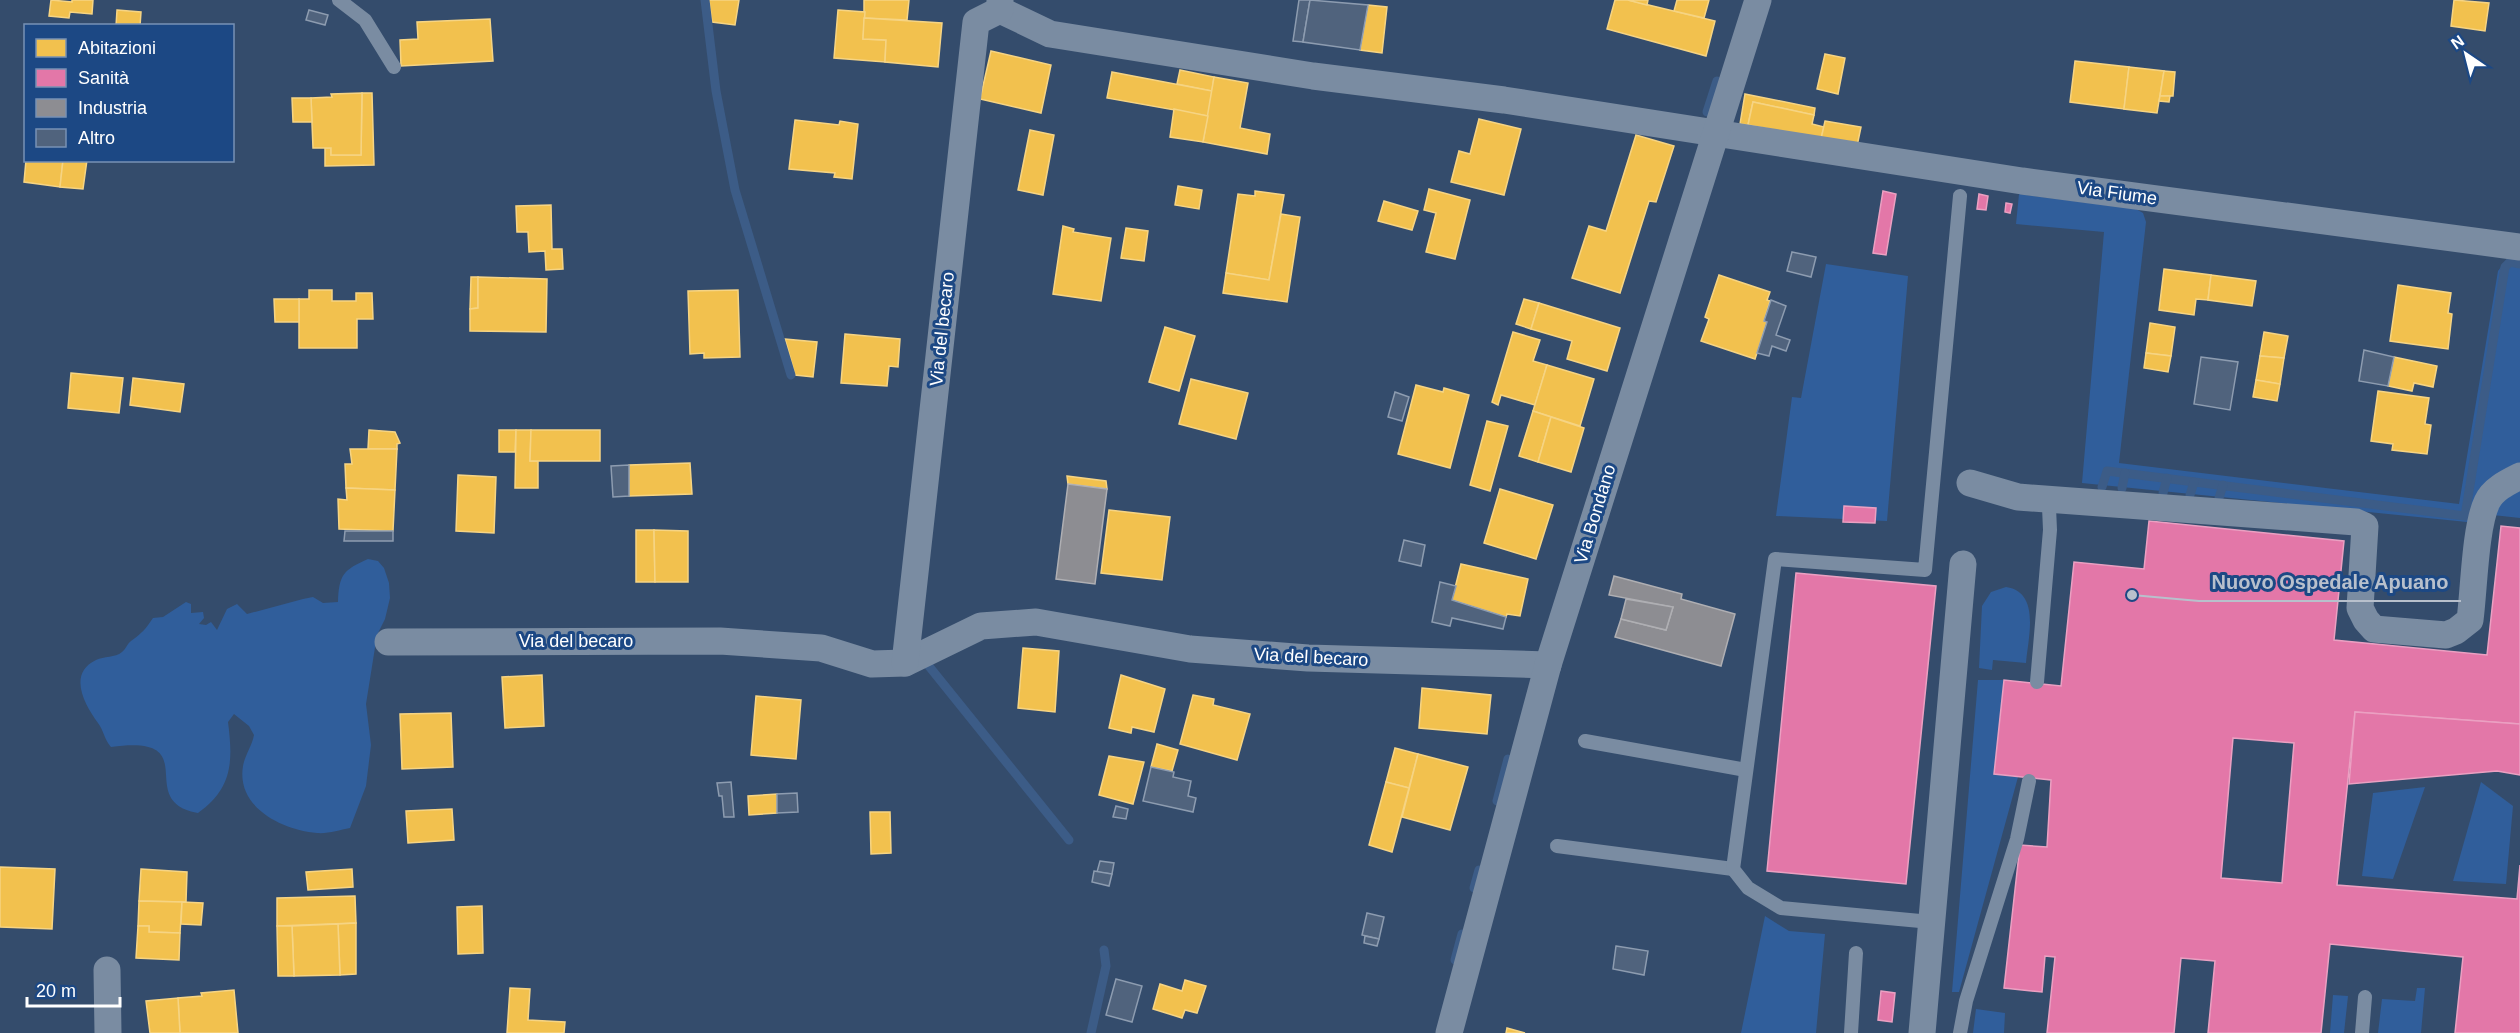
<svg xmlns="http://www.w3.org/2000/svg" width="2520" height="1033" viewBox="0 0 2520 1033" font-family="Helvetica,sans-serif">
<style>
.green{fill:#305e9b}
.homes{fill:#f2c14e;stroke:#f6d483;stroke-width:1.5}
.health{fill:#e377a8;stroke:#eba0c2;stroke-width:1.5;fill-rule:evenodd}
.industry{fill:#8d8d92;stroke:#afafb3;stroke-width:1.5}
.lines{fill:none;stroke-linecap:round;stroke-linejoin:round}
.stream{stroke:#3c5c87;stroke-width:9}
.building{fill:#50637d;stroke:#8d9cb0;stroke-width:1.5}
.lane{stroke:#7a8ca2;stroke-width:14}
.street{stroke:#7a8ca2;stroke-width:27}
.labels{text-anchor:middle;stroke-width:6;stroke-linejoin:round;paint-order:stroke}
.street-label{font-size:18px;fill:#fff;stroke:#1c4884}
.leader{fill:none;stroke:#b8c0cc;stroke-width:2}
.callout-dot{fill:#b8c0cc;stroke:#1c4884;stroke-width:2}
.callout-label{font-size:20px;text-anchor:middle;font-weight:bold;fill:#b8c0cc;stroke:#1c4884;stroke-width:6;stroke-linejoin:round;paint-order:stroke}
</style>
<rect width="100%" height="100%" fill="#344c6c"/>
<g class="green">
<polygon points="2019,194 2136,209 2143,213 2146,222 2119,463 2459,504 2498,271 2511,254 2520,255 2520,467 2467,522 2082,483 2104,232 2016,224"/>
<polygon points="1826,264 1908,276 1887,521 1776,516 1792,397 1801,398"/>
<polygon points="2520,484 2520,518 2493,515 2497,503"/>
<path d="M368 559 378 561 384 568 389 583 390 598 385 619 377 635 366 704 371 745 366 786 350 828C339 830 328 834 317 833 283 830 236 808 243 766 245 755 252 746 254 735L249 726 234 714 228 722C233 761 233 788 198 813 132 801 207 734 111 747 104 739 104 731 98 723 85 705 67 674 96 660 104 656 115 658 122 652 126 649 127 644 131 641 142 633 145 630 153 618L163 617 186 602 191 604V613L203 612 204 618 199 624 206 625 211 622 217 630 227 609 237 604 247 614 303 599 313 597 323 603 338 602C339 575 343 570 368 559Z"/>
<path d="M2006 587C2041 592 2028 638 2026 663L1993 660 1992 670 1979 668 1982 606 1991 592Z"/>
<polygon points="1978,680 2004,680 1994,774 2018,777 1959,992 1952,992"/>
<polygon points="2481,782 2513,806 2506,884 2453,881"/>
<polygon points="2425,787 2393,879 2362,876 2373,793"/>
<polygon points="1765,916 1789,931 1825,934 1816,1033 1741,1033"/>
<polygon points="2417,988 2425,988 2421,1033 2378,1033 2382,999 2415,1001"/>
<polygon points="2333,995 2348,996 2344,1033 2330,1033"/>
<polygon points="1976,1009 2005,1013 2004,1033 1973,1033"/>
</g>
<g class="homes">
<polygon points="51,0 72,2 72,0 93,0 92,14 70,12 69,18 49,16"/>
<polygon points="709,0 739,0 735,25 712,22"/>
<polygon points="864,0 909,0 907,20 864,18"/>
<polygon points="1615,0 1628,0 1715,21 1706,56 1607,29"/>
<polygon points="1628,0 1648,0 1647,5"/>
<polygon points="1677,0 1709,0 1704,18 1674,11"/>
<polygon points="2454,0 2489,3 2485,31 2451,26"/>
<polygon points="1368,5 1387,7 1382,53 1360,50"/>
<polygon points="117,10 141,12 140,26 116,26"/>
<polygon points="838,10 865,12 863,39 886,40 885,62 834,58"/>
<polygon points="864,18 942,23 938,67 885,62 886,40 863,39"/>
<polygon points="490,19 493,61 401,66 400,40 418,39 417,22"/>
<polygon points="991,51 1051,65 1041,113 980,99"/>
<polygon points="1825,54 1845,58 1838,94 1817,89"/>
<polygon points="2075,61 2129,67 2124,109 2070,102"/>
<polygon points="2129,67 2164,71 2157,113 2124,109"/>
<polygon points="1180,70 1214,77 1212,91 1177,84"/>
<polygon points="2164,71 2175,72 2173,96 2160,96"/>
<polygon points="1112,72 1212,91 1208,116 1107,98"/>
<polygon points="1214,77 1248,83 1240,128 1270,134 1267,154 1203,142"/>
<polygon points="362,93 372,93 374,165 325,166 325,148 331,148 331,155 361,155"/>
<polygon points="362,93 361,155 331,155 331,148 313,148 311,98 332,97 331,94"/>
<polygon points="1745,94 1815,108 1814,115 1753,102 1748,125 1740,124"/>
<polygon points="2160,96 2170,96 2169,102 2159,101"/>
<polygon points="292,98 311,98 312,122 293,122"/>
<polygon points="1753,102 1814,115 1812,124 1824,127 1821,139 1748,125"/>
<polygon points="1174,109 1208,116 1203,142 1170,137"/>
<polygon points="1479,119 1521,129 1504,195 1451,182 1459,151 1470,154"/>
<polygon points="795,120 839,125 840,121 858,124 852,179 834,177 835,173 789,169"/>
<polygon points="1825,121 1861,127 1857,146 1821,139"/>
<polygon points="1030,130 1054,135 1043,195 1018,190"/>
<polygon points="1636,135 1674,146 1656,202 1649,201 1620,293 1572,278 1589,226 1606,231"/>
<polygon points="26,160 63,160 60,187 24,182"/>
<polygon points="63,160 87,160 83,189 60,187"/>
<polygon points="1178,186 1202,190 1199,209 1175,205"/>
<polygon points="1429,189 1470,200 1455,259 1426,252 1436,213 1424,210"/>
<polygon points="1255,191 1284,195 1269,280 1226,273 1238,194 1255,196"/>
<polygon points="1384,201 1418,211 1412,230 1378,221"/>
<polygon points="551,205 552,249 562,249 563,269 546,270 545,251 529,252 528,232 517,232 516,206"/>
<polygon points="1281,214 1300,217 1287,302 1223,293 1226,273 1269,280"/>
<polygon points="1063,226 1074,229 1073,232 1111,238 1101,301 1053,294"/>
<polygon points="1126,228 1148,231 1144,261 1121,258"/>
<polygon points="2164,269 2211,275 2208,300 2196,299 2194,315 2159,310"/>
<polygon points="1719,275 1770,292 1767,300 1770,301 1764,321 1767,322 1755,359 1701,341 1709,319 1705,317"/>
<polygon points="2211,275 2256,281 2252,306 2208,300"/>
<polygon points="471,277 478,277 478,308 470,309"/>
<polygon points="478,277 547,279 546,332 470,331 470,309 478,308"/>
<polygon points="2398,285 2451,293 2448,313 2452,314 2448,349 2390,341"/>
<polygon points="309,290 332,290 332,301 356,301 356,293 372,293 373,319 357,319 357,348 299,348 299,299 309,299"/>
<polygon points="738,290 740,357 704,358 704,353 690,354 688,291"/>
<polygon points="274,299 299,299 299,322 275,322"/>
<polygon points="1524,299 1539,303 1531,329 1516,324"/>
<polygon points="1539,303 1620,328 1607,371 1567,359 1572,341 1531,329"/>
<polygon points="2150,323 2175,327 2171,356 2146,353"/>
<polygon points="1165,327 1195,336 1179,391 1149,382"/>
<polygon points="1513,332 1540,340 1533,361 1547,365 1535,405 1501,395 1498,405 1492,402"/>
<polygon points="2264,332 2288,336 2284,358 2260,356"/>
<polygon points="845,334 900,339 898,367 889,366 887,386 841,383"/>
<polygon points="785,339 817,342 813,377 795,375"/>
<polygon points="2146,353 2171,356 2168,372 2144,368"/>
<polygon points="2260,356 2284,358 2280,384 2256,380"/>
<polygon points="2394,357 2437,366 2433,387 2414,383 2412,391 2388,386"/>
<polygon points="1547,365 1594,379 1580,426 1533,411"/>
<polygon points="71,373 123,378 119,413 68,408"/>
<polygon points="133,378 184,384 180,412 130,405"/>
<polygon points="1191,379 1248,393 1236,439 1179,424"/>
<polygon points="2256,380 2280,384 2277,401 2253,397"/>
<polygon points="1416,385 1443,392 1444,388 1469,395 1450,468 1398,454"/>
<polygon points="2378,391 2429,398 2425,424 2431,425 2427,454 2392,450 2393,444 2371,441"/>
<polygon points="1533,411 1551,417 1538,462 1519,456"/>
<polygon points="1551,417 1584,428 1571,472 1538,462"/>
<polygon points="1487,421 1508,426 1490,491 1470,485"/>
<polygon points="369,430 395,432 400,443 397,444 397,449 368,449"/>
<polygon points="499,430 516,430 515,452 499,452"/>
<polygon points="516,430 531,430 530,461 538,461 538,488 515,488"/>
<polygon points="531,430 600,430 600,461 530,461"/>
<polygon points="350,449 397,449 395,490 346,488 345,464 352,464"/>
<polygon points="690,463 692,494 629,496 629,465"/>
<polygon points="458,475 496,477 494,533 456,531"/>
<polygon points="1067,476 1106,481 1107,489 1068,484"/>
<polygon points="346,488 395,490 393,531 339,529 338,499 347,500"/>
<polygon points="1500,489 1553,505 1536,559 1484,543"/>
<polygon points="1109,510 1170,517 1162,580 1101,573"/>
<polygon points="636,530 654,530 655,582 636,582"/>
<polygon points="654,530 688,531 688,582 655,582"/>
<polygon points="1461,564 1528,579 1520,616 1507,614 1506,617 1452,600"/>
<polygon points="1023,648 1059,651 1055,712 1018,708"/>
<polygon points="542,675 544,726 505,728 502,677"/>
<polygon points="1121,675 1165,689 1154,732 1132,727 1131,733 1109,728"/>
<polygon points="1422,688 1491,695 1487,734 1419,728"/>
<polygon points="1193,695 1214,699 1213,705 1250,714 1237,760 1180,744"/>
<polygon points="756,696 801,700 796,759 751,755"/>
<polygon points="451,713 453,767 402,769 400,714"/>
<polygon points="1157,744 1178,750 1172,771 1151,767"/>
<polygon points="1395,748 1418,754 1409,788 1386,782"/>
<polygon points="1418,754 1468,767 1450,830 1402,817"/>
<polygon points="1109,756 1144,762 1133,804 1099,795"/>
<polygon points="1386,782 1409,788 1392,852 1369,845"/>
<polygon points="777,794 777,813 749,815 748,796"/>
<polygon points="452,809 454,840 408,843 406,811"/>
<polygon points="870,812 890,812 891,853 871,854"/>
<polygon points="0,867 55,869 52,929 0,927"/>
<polygon points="141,869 187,872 186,902 139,901"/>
<polygon points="352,869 353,887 308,890 306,872"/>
<polygon points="355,896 356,923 277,926 277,898"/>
<polygon points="139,901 182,902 180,933 149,932 149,926 138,926"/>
<polygon points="182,902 203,903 201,925 181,924"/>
<polygon points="482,906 483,953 458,954 457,907"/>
<polygon points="356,923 356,974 340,975 338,924"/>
<polygon points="338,924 340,975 294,976 292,926"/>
<polygon points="138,926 149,926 149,932 180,933 179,960 136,958"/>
<polygon points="277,926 292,926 294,976 278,976"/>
<polygon points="1185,980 1206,986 1197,1013 1185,1010 1182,1018 1153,1009 1160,984 1182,991"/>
<polygon points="510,988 530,989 528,1020 565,1022 564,1033 507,1033"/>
<polygon points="234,990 238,1033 180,1033 178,998 202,996 201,993"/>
<polygon points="178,998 180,1033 150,1033 146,1001"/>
<polygon points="1507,1028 1525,1033 1506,1033"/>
</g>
<g class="health">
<polygon points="1883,191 1896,194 1886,255 1873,253"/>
<polygon points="1979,194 1988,196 1986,210 1977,209"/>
<polygon points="2006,203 2012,204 2010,213 2005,212"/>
<polygon points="1844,506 1876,508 1875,523 1843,522"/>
<path d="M2149 521 2344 541 2334 640 2487 655 2501 526 2520 528V724L2355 712 2337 885 2517 899 2520 865V1033H2455L2463 957 2330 944 2321 1033H2208L2215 961 2181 958 2174 1033H2047L2055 957 2045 956 2042 992 2004 988 2020 845 2047 847 2051 780 1994 774 2004 680 2061 686 2074 562 2144 569ZM2233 738 2294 743 2282 883 2221 878Z"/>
<polygon points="1796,573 1936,586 1906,884 1767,871"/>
<polygon points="2355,712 2520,724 2520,775 2497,771 2349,784"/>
<polygon points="1881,991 1895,993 1892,1022 1878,1020"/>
</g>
<g class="industry">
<polygon points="1068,484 1107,489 1095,584 1056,579"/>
<polygon points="1614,576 1682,594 1681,599 1735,614 1721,666 1615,637 1621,619 1666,630 1673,607 1609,595"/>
<polygon points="1626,599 1673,607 1666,630 1621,619"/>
</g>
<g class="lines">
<g class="stream">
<polyline points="705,0 716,91 735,190 791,375"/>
<polyline points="1707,112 1717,81"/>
<polyline points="2102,487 2107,471 2465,516 2505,267 2510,262 2520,264"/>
<polyline points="2122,488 2125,473"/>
<polyline points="2163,493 2167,478"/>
<polyline points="2190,495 2194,482"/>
<polyline points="2219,498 2223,485"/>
<polyline points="928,665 1069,840"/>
<polyline points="1497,801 1508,759"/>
<polyline points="1474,888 1479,870"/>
<polyline points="1455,960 1462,934"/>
<polyline points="1091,1033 1106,966 1104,950"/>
</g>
</g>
<g class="building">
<polygon points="1299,0 1310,0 1303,42 1293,41"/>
<polygon points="1310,0 1368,5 1360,50 1303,42"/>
<polygon points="309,10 328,15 325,25 306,20"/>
<polygon points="1792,252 1816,257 1811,277 1787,271"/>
<polygon points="1771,300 1786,306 1776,335 1790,340 1786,351 1772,346 1769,356 1757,353 1767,322 1764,321"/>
<polygon points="2364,350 2394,357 2388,386 2359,381"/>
<polygon points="2201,357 2238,362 2230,410 2194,404"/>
<polygon points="1395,392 1409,397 1402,421 1388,417"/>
<polygon points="629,465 629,496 613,497 611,466"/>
<polygon points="345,531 393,531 393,541 344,541"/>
<polygon points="1404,540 1425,545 1421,566 1399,561"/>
<polygon points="1440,582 1456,586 1452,600 1506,617 1503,629 1452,618 1450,626 1432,622"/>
<polygon points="1151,767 1174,772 1173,777 1191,781 1188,796 1196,798 1193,812 1143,801"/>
<polygon points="731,782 734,817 724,817 722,796 719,796 717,783"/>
<polygon points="797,793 798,812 777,813 777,794"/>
<polygon points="1116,806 1128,809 1126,819 1113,817"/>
<polygon points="1100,861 1114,863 1112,874 1097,872"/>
<polygon points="1094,871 1112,874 1109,886 1092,882"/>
<polygon points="1367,913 1384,917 1379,939 1362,935"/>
<polygon points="1365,936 1379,939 1377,946 1364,943"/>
<polygon points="1616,946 1648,951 1644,975 1613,969"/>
<polygon points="1116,979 1142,986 1132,1022 1106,1015"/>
</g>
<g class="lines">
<g class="lane">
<polyline points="339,0 365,20 394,67"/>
<polyline points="2037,682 2050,530 2049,507 2044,498"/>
<polyline points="1585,741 1746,770"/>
<polyline points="1557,846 1733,869"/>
<polyline points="1931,922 1781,908 1748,888 1733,869 1775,559 1925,570 1960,196"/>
<polyline points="1851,1033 1856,953"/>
<polyline points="1960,1033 1966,1001 2017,839 2029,781"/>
<polyline points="2362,1033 2365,997"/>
</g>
<g class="street">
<polyline points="1000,0 1000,10 1050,34 1313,76 1504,100 2022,181 2520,247"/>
<path d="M1970 483 2018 497 2356 522 2365 526 2360 608 2366 620 2374 629 2446 635 2456 631 2470 620C2474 590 2475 527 2487 502 2493 489 2508 482 2520 476"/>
<polyline points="388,642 720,641 821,648 872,664 905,663 981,626 1036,622 1190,649 1308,658 1548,665"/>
<polyline points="905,663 976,22 1000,10"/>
<polyline points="107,970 108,1033"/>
<polyline points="1449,1033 1548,665 1758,0"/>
<polyline points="1922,1033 1963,564"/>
</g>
</g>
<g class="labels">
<g class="street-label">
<text transform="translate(2117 193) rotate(8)" y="6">Via Fiume</text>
<text transform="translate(942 329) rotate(-84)" y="6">Via del becaro</text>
<text transform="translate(1595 514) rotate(-73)" y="6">Via Bondano</text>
<text x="576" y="647">Via del becaro</text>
<text transform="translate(1311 657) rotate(3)" y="6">Via del becaro</text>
</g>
</g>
<path class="leader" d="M2132 595L2199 601H2461"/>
<circle class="callout-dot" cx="2132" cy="595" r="6"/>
<g class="callout-label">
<text x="2330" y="589">Nuovo Ospedale Apuano</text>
</g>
<rect x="24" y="24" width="210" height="138" fill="#1c4884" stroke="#7791b5" stroke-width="1.5"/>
<rect x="36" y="39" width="30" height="18" fill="#f2c14e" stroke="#7791b5" stroke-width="1.5"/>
<text x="78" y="54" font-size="18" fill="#ffffff">Abitazioni</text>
<rect x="36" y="69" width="30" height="18" fill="#e377a8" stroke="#7791b5" stroke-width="1.5"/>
<text x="78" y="84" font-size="18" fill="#ffffff">Sanità</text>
<rect x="36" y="99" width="30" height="18" fill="#8d8d92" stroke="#7791b5" stroke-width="1.5"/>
<text x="78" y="114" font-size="18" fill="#ffffff">Industria</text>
<rect x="36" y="129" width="30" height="18" fill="#50637d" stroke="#7791b5" stroke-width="1.5"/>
<text x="78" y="144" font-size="18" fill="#ffffff">Altro</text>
<g transform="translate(2466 54) rotate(325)" stroke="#1c4884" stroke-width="4.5" paint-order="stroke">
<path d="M0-4.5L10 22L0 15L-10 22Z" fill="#ffffff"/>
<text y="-9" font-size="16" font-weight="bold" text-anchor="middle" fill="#ffffff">N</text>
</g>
<path d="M27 997v9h93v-9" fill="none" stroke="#ffffff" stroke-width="3"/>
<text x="36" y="997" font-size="18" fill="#ffffff" stroke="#1c4884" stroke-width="4.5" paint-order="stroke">20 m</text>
</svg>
